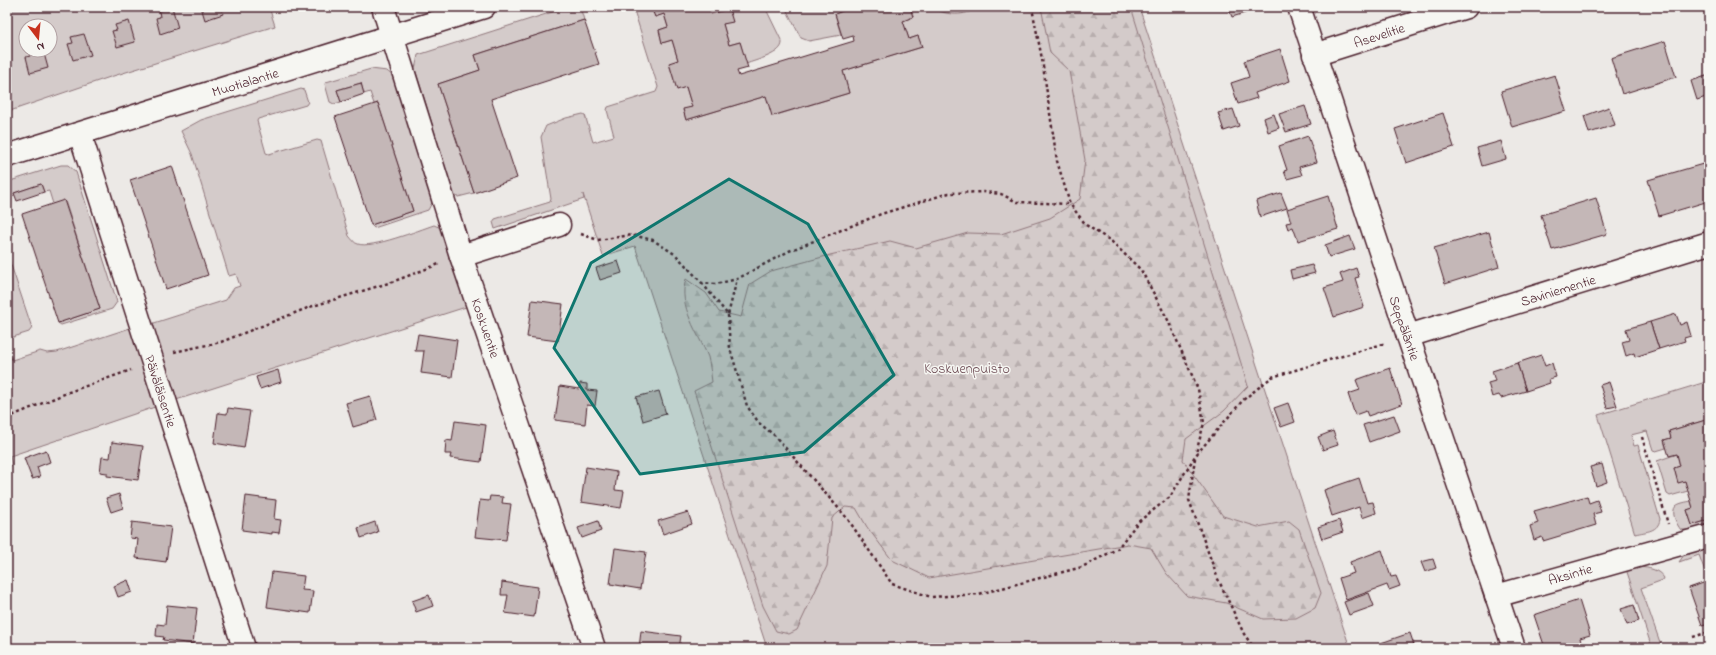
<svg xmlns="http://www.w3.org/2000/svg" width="1716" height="655" viewBox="0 0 1716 655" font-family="'Indie Flower',sans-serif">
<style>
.green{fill:#d4cbca;stroke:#8f757a;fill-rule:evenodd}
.forest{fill:url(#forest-firs);stroke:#8f757a}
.building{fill:#c4b7b7;stroke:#4a1f2b}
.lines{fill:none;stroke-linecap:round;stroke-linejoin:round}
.minor-casing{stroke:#4a1f2b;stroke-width:25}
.path{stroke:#4a1f2b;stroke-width:2.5;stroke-dasharray:3 3;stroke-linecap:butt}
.minor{stroke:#f6f6f2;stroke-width:22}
.marked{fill:#0f766e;fill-opacity:0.2;stroke:#0f766e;stroke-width:3;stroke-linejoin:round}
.labels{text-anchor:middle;stroke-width:3;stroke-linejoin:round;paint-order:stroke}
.street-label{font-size:14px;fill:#4a1f2b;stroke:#f6f6f2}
.park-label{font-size:14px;fill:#6c4a53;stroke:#f6f6f2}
</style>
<defs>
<pattern id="forest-firs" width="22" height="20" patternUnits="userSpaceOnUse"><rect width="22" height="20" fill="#d4cbca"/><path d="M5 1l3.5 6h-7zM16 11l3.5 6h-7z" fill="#b8aeae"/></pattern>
</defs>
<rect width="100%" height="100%" fill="#ece9e6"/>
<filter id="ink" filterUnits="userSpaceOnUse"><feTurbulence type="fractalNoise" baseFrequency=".025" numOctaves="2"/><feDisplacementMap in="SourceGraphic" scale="8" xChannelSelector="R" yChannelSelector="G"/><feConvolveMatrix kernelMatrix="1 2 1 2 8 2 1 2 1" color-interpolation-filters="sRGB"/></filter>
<g filter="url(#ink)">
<g class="green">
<path d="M7 7H269L275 26 110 77 7 112ZM26 26H50V50H26Z"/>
<polygon points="568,7 580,7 584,20 475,55 480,70 438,84 474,193 458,197 454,195 415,69 418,55"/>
<polygon points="633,7 651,7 655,17 664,14 668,27 659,30 662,43 672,40 678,60 669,64 677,89 686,87 692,107 683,110 686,120 766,96 773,116 849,93 843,71 922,47 918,36 909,39 903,21 913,17 910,7 1139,7 1350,648 767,648 635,246 603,256 583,194 584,199 495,229 493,222 495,219 550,202 551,199 541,137 546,126 566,118 583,114 585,115 593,142 614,136 607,110 608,107 656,92 658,87"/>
<path d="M733 7H765L782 42C783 54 756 60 746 64L740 42 729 45 723 24 732 21 729 9Z"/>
<polygon points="785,7 844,7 845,10 835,14 841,35 809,41 801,38"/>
<polygon points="371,69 387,71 394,77 433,201 428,210 374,228 371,225 413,211 378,103 374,104 370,92 364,94 361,83 337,90 341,102 334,104 330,102 325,84 326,82"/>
<path d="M301 89 304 90 308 102 306 105 258 119 257 121 266 153 269 154 317 140 321 141 349 236C352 239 354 243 358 244 371 249 419 230 434 225L441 228 469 306 173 401 151 324 226 300 234 288 240 286 236 274 229 276 192 154 181 131 201 120Z"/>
<polygon points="61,165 68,165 76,172 117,302 112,309 61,325 58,323 100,309 65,201 53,204 49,191 44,192 41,184 14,193 15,195 10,197 7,194 7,182"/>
<polygon points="7,253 32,328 29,332 7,339"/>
<polygon points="130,328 155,407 10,456 12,465 7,466 7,347 12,360 40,351 47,353 57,352"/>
<path d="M1709 381V419L1669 431 1671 438 1664 440 1666 448 1656 451 1653 450 1647 431 1631 435 1634 446 1638 445 1660 519C1658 532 1647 531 1635 534L1598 415Z"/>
<polygon points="1677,454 1680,466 1674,468 1678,482 1685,481 1688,491 1670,496 1667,494 1657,461"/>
<path d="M1691 501 1693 508 1687 510 1692 525 1709 520V525L1687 530H1681C1677 525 1670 512 1676 506 1679 503 1687 502 1691 501Z"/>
<polygon points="1709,545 1709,573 1706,574 1699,555 1679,562 1684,555"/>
<path d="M1639 567C1649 568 1658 569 1664 578L1663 580 1641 588 1662 648H1652L1626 569Z"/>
</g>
<g class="forest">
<path d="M933 7H977C967 17 944 16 933 7Z"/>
<path d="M1039 7H1131L1248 386 1224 411 1186 439 1183 460 1223 516 1258 527 1289 521 1299 529 1321 593 1315 608 1296 618 1263 619 1226 603 1187 596 1166 573 1151 548 1128 544 929 578 892 560 867 527 856 508 845 507 832 518 827 566 797 630 789 634 776 631 763 606 694 391 712 382C711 374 710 365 708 357 699 334 677 306 686 279L706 293 719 312 741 317 750 284 771 271 830 255 890 241 916 248 968 233 1001 234 1050 218 1080 199 1085 160 1069 71 1050 53 1042 12Z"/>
</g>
<g class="building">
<polygon points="172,7 178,28 160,34 156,18 160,17 159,11"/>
<polygon points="201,7 221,7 223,14 205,20"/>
<polygon points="651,7 709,7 711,14 729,9 733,22 723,24 729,45 740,42 748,68 737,71 739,76 854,41 853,36 843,39 835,14 845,10 844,7 910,7 913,17 903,21 909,39 918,36 922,47 843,71 849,93 772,116 766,96 686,120 683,109 692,107 686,87 677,90 669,63 678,60 672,40 662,43 659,30 668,27 664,14 655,17"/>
<polygon points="1228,7 1264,7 1232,17"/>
<polygon points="584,20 599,64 491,99 517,178 474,193 438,84 480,70 475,55"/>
<polygon points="129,21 135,42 117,47 112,31 117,30 115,25"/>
<polygon points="84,34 91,55 73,60 68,44 73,43 71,37"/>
<polygon points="1665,41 1676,77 1622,94 1611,58"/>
<polygon points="1280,49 1290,81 1255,93 1257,98 1238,104 1231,83 1249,77 1244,61"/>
<polygon points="29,50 43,50 48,68 30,73 26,57 30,56"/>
<polygon points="1555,75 1566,111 1512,127 1501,91"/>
<polygon points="1709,75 1709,96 1697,100 1691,81"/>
<polygon points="361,83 364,94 341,102 337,90"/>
<polygon points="378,103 413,211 371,225 335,117"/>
<polygon points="1305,106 1311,124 1286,132 1279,114"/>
<polygon points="1609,107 1615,125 1589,133 1584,116"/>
<polygon points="1233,109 1239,126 1224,131 1218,113"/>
<polygon points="1443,113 1454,147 1406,163 1395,129"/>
<polygon points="1274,114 1279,128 1268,132 1264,118"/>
<polygon points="1308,136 1317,162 1299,167 1302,175 1287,179 1284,171 1287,170 1279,146"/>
<polygon points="1501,141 1506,159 1482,166 1477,148"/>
<polygon points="1703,164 1709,183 1709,201 1659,216 1648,180"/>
<polygon points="172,166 208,275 166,289 130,180"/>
<polygon points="41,184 44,192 17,201 14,193"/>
<polygon points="1281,193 1287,208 1260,217 1256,201"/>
<polygon points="1328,196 1338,229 1298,241 1293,227 1288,229 1286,223 1291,222 1287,209"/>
<polygon points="1596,198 1607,234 1552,250 1541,215"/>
<polygon points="64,200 100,309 58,323 22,214"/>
<polygon points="1489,232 1499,267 1445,284 1434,248"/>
<polygon points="1350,236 1355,249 1329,257 1325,245"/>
<polygon points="618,261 622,273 600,280 596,268"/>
<polygon points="1312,265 1315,273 1292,279 1290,270"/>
<polygon points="1356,268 1359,277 1355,278 1364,307 1334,317 1324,288 1343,282 1340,274"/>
<polygon points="532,300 563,304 558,341 527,337"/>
<polygon points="1676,314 1680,325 1687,322 1691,336 1684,338 1685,341 1659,349 1650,322"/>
<polygon points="1650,322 1659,349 1635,357 1634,353 1626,356 1622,342 1629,340 1626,329"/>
<polygon points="418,334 457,340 452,377 421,373 424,351 415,351"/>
<polygon points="1541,355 1545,366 1552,363 1556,377 1549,379 1550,383 1526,391 1517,363"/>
<polygon points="1517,363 1526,391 1501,398 1499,395 1492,397 1488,383 1495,381 1492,371"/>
<polygon points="1390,368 1402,404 1368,416 1366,411 1355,415 1348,394 1360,390 1356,380"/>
<polygon points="278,370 281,382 260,389 256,377"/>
<polygon points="1609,382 1617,406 1607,408 1600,385"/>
<polygon points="580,383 587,384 587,390 597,391 595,406 587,405 585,424 555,420 560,386 579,389"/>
<polygon points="659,391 666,414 643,421 636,397"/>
<polygon points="370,396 377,420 353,427 346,403"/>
<polygon points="1288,403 1295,422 1281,427 1274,408"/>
<polygon points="228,408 250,411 244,448 214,443 218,413 227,414"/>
<polygon points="1394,415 1400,431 1369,442 1363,425"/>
<polygon points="1709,419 1709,520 1692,525 1687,510 1693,508 1685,481 1678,483 1674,468 1680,466 1677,454 1669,456 1664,440 1671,438 1669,431"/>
<polygon points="455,421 486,425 481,462 450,458 451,454 445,454 446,440 452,441"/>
<polygon points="1333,431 1338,445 1323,450 1318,437"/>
<polygon points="112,442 143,446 138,480 107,476 107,473 100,472 102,457 110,458"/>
<polygon points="46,450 50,462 37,467 40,477 32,479 24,458"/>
<polygon points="1602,464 1607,482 1596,486 1590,467"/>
<polygon points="586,467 617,472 615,490 624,491 621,508 581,502"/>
<polygon points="1359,478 1367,503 1373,502 1376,513 1362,518 1359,507 1332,516 1324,490"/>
<polygon points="119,494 123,508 111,512 106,498"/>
<polygon points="246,496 276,500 274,519 281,520 279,533 272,532 272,534 242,530"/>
<polygon points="490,496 503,497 502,503 511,504 506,540 475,537 480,500 489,501"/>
<polygon points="1587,496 1589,503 1597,500 1601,512 1593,514 1596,525 1543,541 1542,537 1534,540 1530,526 1538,523 1534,511"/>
<polygon points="688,512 692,524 663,534 658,521"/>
<polygon points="1339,520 1343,532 1322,539 1318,527"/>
<polygon points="598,521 601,531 582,538 578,528"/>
<polygon points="132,522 171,527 166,562 136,558 138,539 130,538"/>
<polygon points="375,522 378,532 361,538 358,528"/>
<polygon points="615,548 646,552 640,589 610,584"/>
<polygon points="1382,550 1391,577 1396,576 1400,586 1389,590 1387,585 1346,600 1339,578 1354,573 1350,562"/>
<polygon points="1433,559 1436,568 1425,572 1421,562"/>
<polygon points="272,572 304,576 302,590 313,591 310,613 267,607"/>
<polygon points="128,580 132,592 118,597 114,586"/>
<polygon points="1709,581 1709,623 1702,625 1689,588"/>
<polygon points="502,582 538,587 534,617 505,613 508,595 501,595"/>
<polygon points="1369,593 1374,606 1349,615 1344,602"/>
<polygon points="429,595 433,606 416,612 412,601"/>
<polygon points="1579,600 1590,635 1580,638 1581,642 1565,648 1559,648 1558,646 1545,648 1534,615"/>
<polygon points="167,605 197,608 193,644 163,640 164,637 156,636 157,624 165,625"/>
<polygon points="1634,605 1639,621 1627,625 1621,609"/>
<polygon points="641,631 681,636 679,648 639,648"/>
<polygon points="1410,633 1415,648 1379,648 1378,644"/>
</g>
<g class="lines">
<g class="minor-casing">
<g id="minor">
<polyline points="383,7 461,256 594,648"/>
<polyline points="1299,7 1408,336 1514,648"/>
<polyline points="1314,55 1466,7"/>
<polyline points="80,134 244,648"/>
<polyline points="7,156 484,7"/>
<polyline points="461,256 559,225"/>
<polyline points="1408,336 1709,243"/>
<polyline points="1496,596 1709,536"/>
</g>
</g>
<g class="path">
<polyline points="1030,7 1033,13 1042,59 1057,161 1070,204 1086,225 1111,241 1141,270 1168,320 1198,389 1204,423 1196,453"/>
<polyline points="581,234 598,240 632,235 653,240 676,255 702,283 716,284 737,279 789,251 881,214 949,193 984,192 1001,194 1017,202 1070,204"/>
<polyline points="702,283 728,315 737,279"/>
<polyline points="728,315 730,348 747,406 759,423 774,435 847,518 892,584 931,597 979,594 1082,567 1117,549 1138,522 1170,497 1195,456 1243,400 1272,377 1386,343"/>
<polyline points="174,352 221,342 310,307 392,282 439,264"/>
<polyline points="7,418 69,392 131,370"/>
<polyline points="1642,437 1668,524"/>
<polyline points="1195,458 1189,500 1218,579 1244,634 1254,648"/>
<polyline points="1693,637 1709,632"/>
</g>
<use href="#minor" class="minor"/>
</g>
</g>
<path class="marked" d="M729 179 808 224 894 375 804 452 640 474 554 348 591 263Z"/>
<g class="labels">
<g class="street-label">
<text transform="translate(1379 35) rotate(-18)" y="5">Asevelitie</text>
<text transform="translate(245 82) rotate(-17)" y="5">Muotialantie</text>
<text transform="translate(1558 290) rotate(-17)" y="5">Saviniementie</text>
<text transform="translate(486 328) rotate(71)" y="5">Koskuentie</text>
<text transform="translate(1405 328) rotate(71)" y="5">Seppäläntie</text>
<text transform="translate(161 391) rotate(72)" y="5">Päiväläisentie</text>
<text transform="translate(1570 574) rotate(-16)" y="5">Aksintie</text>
</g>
<g class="park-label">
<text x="967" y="373">Koskuenpuisto</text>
</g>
</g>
<rect width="1716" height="655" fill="none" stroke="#f6f6f2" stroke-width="24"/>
<rect x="12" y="12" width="1692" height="631" fill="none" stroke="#4a1f2b" stroke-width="1.5" filter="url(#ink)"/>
<g transform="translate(38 38) rotate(164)"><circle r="19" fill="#f6f6f2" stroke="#b1a0a2"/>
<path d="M0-3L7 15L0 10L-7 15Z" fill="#c8321e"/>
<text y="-6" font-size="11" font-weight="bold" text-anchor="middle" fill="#4a1f2b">N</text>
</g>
</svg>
